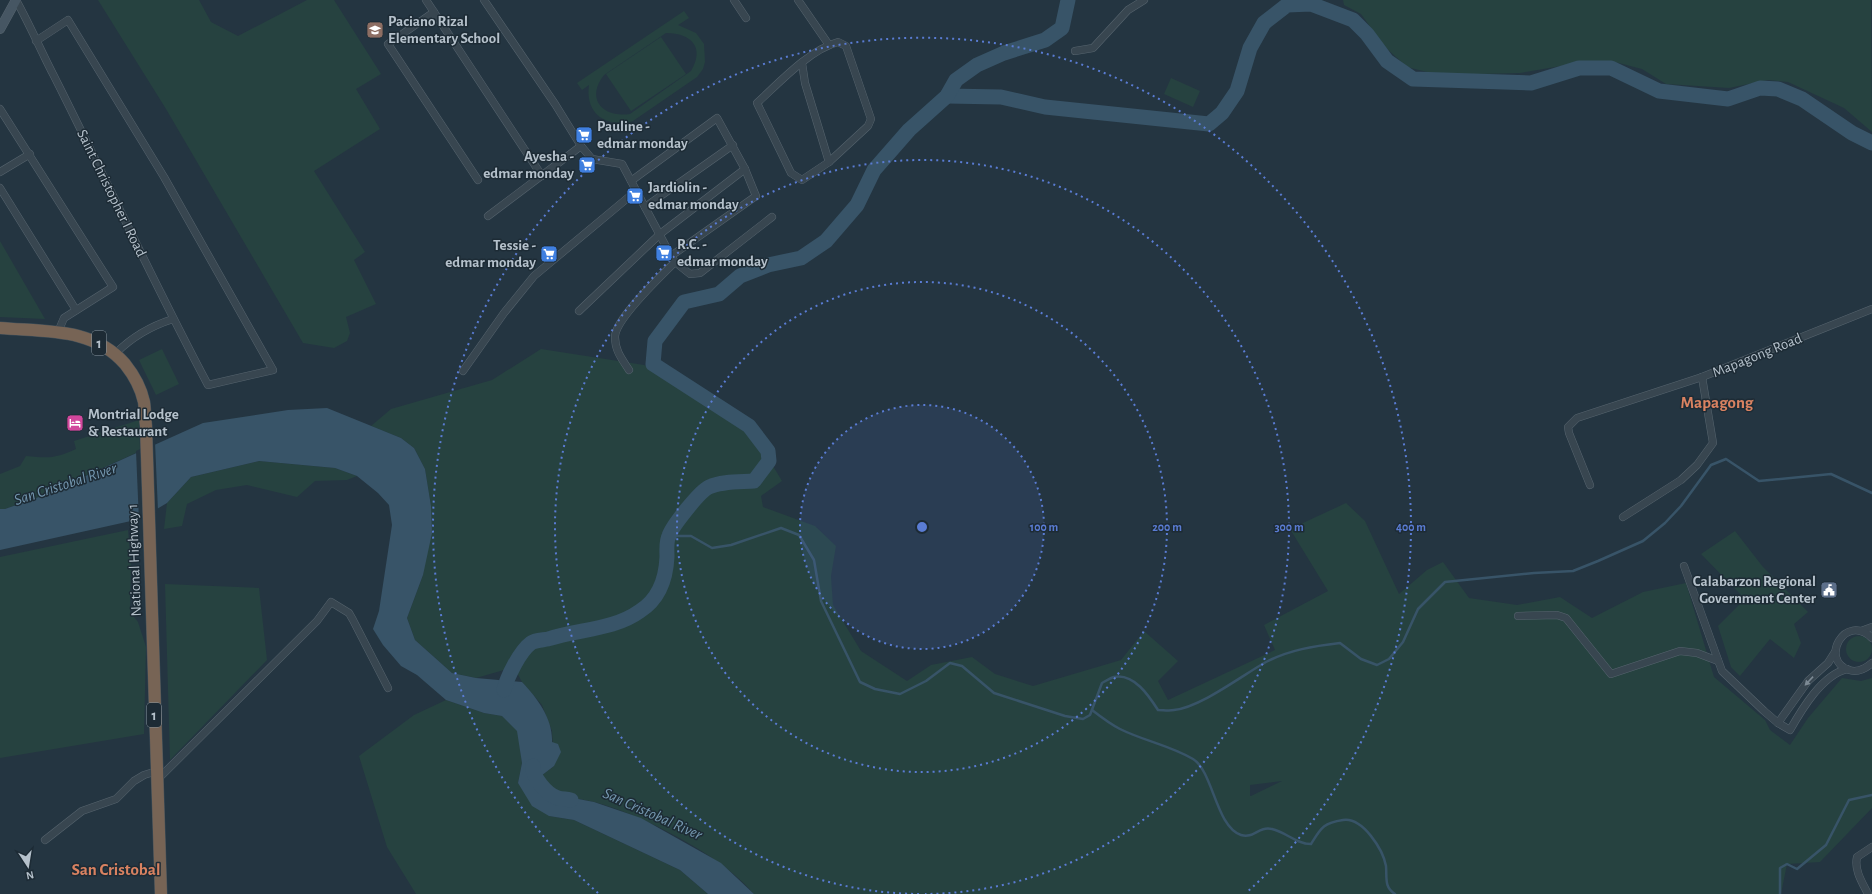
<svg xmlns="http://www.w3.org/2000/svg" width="1872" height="894" viewBox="0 0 1872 894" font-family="'Alegreya Sans',sans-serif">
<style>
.green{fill:#264240;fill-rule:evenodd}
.water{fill:#385468}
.pier{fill:#243541}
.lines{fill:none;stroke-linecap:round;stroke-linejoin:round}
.stream{stroke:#385468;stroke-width:2.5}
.river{stroke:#385468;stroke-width:15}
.street-casing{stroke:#56646e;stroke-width:8}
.secondary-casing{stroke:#56646e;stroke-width:10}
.highway-casing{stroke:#43515b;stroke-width:13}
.street{stroke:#384650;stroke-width:7}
.secondary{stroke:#465663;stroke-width:9}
.highway{stroke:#776455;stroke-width:12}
.oneway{fill:#7d8a94}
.ring{fill:none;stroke:#5a7cd3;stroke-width:2;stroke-dasharray:2 4}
.labels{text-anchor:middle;stroke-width:3;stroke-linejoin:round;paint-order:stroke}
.shield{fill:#1d2b35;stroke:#87949e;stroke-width:1}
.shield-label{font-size:14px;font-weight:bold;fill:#b5c1cb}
.poi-label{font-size:15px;font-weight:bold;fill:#b5c1cb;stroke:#1d2b35;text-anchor:start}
.street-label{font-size:15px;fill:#b5c1cb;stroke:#1d2b35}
.water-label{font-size:16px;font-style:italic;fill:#7497af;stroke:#1d2b35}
.quarter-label{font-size:17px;font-weight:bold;fill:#d98261;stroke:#1d2b35}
.centre{fill:#5a7cd3;stroke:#1d2b35;stroke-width:2}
.ring-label{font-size:12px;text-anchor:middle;font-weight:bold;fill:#5a7cd3;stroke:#1d2b35;stroke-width:3;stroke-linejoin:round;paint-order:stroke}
</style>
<rect width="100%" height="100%" fill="#243541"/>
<g class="green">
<polygon points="98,0 199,0 211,22 238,36 307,0 334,0 381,74 356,89 380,129 314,171 365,252 354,260 376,304 346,317 350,333 347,341 334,348 303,343 166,109"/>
<polygon points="1343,0 1871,0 1872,132 1844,108 1788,82 1768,80 1729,88 1666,84 1642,69 1611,61 1567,65 1520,73 1439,75 1407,67 1385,47 1361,14 1344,5"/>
<path d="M684 11 689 18 678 25 696 33 704 44 705 62 703 69 697 77 633 121C606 128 585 114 589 85L582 90 577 83ZM666 33C692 33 705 48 691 71L630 114C603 118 585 99 604 75Z"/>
<polygon points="661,37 686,74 631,111 606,74"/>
<polygon points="1171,78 1200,91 1193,107 1164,94"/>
<polygon points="0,241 45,319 0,317"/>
<polygon points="162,349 179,384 156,395 139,360"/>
<path d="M541 349 644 365 674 377 749 426 782 481 761 496 763 507 815 526 836 546 831 576 833 605 861 651 907 681 931 665 972 657 995 674 1033 686 1121 660 1144 631 1178 661 1158 681 1168 700 1275 650 1264 625 1328 591 1290 529 1346 503 1365 521 1399 594 1427 570 1443 562 1469 598 1517 605 1560 597 1592 618 1643 592 1686 583 1714 677 1765 720 1770 730 1790 745 1808 718 1842 678 1861 681 1872 678V808L1820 862 1787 864 1781 894H754C723 856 641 814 594 802 576 797 553 800 539 786L541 776 554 766 552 731 542 705 522 682 514 667 476 678 452 673 415 640 407 618 423 575 431 506 425 469 414 448 401 438 371 426 391 409 492 380ZM667 541 666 571 659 590ZM1282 781 1251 796H1250V785Z"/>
<path d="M139 420 140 451 39 497 5 509H0V474L20 466 26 456C49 458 54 459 76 449L74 441Z"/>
<polygon points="259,461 335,468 357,476 347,480 315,481 297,497 247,485 216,490 187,504 182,526 164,529 167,503 191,477"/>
<polygon points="128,530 131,565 130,612 138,622 146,647 144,734 0,758 0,557"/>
<polygon points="1735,531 1763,567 1808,612 1794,624 1801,643 1794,658 1770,639 1740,676 1731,667 1718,626 1745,599 1701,554"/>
<polygon points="165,584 259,588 267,660 170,760"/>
<circle cx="1859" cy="649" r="13"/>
<polygon points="446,700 484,713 502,716 518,731 522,763 518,783 549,816 574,820 680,870 708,894 416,894 387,847 359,756 414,715"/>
</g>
<path class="water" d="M327 408 401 438 414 448 425 469 431 506 432 533 423 575 407 618 415 640 452 673 476 678 522 682C538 699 553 719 552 742L558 744 561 752 554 766 541 776 539 786 547 793 594 802 641 818 721 863 754 894H708L680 870 574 820 549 816 532 806 518 783 522 763 517 731 502 716 484 713 446 700 417 675 401 666 383 645 373 629 379 611 392 525 389 505 378 493 357 476 335 468 259 461 191 477 167 503 140 519 0 550V509H5L39 497 203 423 288 410Z"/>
<polygon class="pier" points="155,442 158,511 139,521 136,451"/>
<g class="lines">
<g class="stream">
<path d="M668 536H691L712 548 731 545 781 528 799 535 814 560 821 601 860 682 875 689 900 694 926 681 950 663 962 666 994 693 1065 716 1083 719 1090 715 1102 683C1106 681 1110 678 1114 677 1134 673 1149 696 1158 710 1163 710 1169 711 1174 710 1201 707 1241 676 1266 662 1289 650 1314 646 1340 643L1361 659 1377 665 1389 659 1403 642 1418 609 1445 582 1534 573 1573 571 1598 561 1643 541 1665 523 1681 506 1711 465 1726 459 1759 481 1831 474 1872 493"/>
<path d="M1092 710C1101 717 1110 724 1120 729 1144 741 1169 745 1193 759 1213 771 1216 827 1241 835 1254 839 1258 826 1272 829 1286 832 1296 844 1311 844 1321 828 1323 823 1343 820 1363 817 1383 850 1386 866 1387 878 1384 887 1395 894"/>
<polyline points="1780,894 1780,868 1787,864 1797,869 1826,845 1849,800 1872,795"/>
</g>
<g class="river">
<polyline points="947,96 1001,97 1045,107 1209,124 1222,113 1237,91 1250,48 1264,23 1287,5 1311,4 1353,20 1367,34 1387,61 1413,79 1531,83 1579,68 1611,68 1659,91 1728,99 1760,88 1778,89 1802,99 1852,133 1872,143"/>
<path d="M504 690C507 677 520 651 531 643 535 640 543 640 548 639 578 629 614 630 640 611 659 599 666 578 667 557 667 550 666 541 669 536 672 526 700 491 709 487 722 481 740 482 754 481L769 461 768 451 749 426 653 364 655 341 684 302 719 294 740 276 768 265 801 258 826 241 857 205 874 170 909 130 947 96 956 80 977 65 1004 53 1045 40 1062 28 1068 0"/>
<path d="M533 766C532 777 547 795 558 798 562 799 566 799 571 800"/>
</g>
<g class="street-casing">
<g id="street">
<path d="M16 0C30 25 41 51 54 76 106 179 154 284 208 385L273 370 164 177 68 20 36 41"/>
<polyline points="426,0 542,176"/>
<polyline points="484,0 555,104 581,146 592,159 622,164 671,256 675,262 690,274 700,273 772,217"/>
<polyline points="734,0 746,18"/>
<polyline points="798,0 829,45"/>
<polyline points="434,12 388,44 478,180"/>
<path d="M838 42 846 46 871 119 868 126 829 162 802 180 791 173 757 103C779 83 809 50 838 42Z"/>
<polyline points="1075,51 1093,48 1128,10 1144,0"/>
<polyline points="802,63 805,83 829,162"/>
<polyline points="0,109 113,287 64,318 58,332"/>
<polyline points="0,172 30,154"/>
<polyline points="631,181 717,118 745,169 756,196 671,256"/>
<polyline points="0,188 76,310"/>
<polyline points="645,207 733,145"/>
<polyline points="488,216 581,146"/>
<polyline points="579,311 660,234 745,169"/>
<path d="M116 353C132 337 151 326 173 319"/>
<path d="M629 370C622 359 615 351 615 337 615 319 661 276 675 262"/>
<polyline points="463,371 504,313 534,276 636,191"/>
<polyline points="1590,485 1569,433 1568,427 1577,418 1702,377 1872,309"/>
<polyline points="1623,517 1681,480 1697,465 1713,443 1702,377"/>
<path d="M1684 566 1722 671 1764 711 1778 723 1790 730C1802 709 1822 675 1847 669"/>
<polyline points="1518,616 1557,615 1566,618 1611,674 1680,651 1697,653 1718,661"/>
<polyline points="1861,631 1872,627"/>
<path d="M1872 638C1845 612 1819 660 1849 670 1858 673 1865 669 1872 663"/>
<polyline points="1778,723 1808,681 1828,663 1835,652"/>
<polyline points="157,780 317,621 331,602 349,613 353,620 388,688"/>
<polyline points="45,840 82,811 116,799 134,781 144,775 157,771"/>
<path d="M1868 894C1862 882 1854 870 1857 857L1872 847"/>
</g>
</g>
<g class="secondary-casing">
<polyline id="secondary" points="0,29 16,0"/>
</g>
<g class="highway-casing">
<path id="highway" d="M0 328C44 332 93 327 125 364 133 374 141 388 144 402 145 409 145 418 146 426L161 894"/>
</g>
<use href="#street" class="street"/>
<use href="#secondary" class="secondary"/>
<use href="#highway" class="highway"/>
</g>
<defs><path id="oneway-solid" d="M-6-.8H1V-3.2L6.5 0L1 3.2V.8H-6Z"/></defs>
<use class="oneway" href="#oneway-solid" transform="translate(1809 681) rotate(133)"/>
<circle cx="922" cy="527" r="122" fill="#5a7cd3" fill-opacity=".12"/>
<g class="ring">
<circle cx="922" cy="527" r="122"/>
<circle cx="922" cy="527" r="245"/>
<path d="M919 894A367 367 0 1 1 925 894"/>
<path d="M598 893A489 489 0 1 1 1246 893"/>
</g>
<defs>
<g id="school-square" transform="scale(0.9)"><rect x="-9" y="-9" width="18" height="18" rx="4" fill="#8d6e63" stroke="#1d2b35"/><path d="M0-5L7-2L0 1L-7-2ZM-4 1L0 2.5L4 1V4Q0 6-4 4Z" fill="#fff"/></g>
<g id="supermarket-square" transform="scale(0.9)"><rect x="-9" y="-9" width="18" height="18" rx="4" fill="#3f7fe0" stroke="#1d2b35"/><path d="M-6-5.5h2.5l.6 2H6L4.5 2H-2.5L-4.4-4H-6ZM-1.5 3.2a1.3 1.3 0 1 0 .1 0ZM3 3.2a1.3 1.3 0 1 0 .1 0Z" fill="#fff"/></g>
<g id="hotel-square" transform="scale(0.9)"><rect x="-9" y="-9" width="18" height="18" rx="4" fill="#d1479c" stroke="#1d2b35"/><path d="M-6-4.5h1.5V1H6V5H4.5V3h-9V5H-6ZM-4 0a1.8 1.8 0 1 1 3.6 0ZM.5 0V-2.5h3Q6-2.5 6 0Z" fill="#fff"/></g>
<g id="civic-square" transform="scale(0.9)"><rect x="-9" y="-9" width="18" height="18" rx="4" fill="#5c6f8a" stroke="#1d2b35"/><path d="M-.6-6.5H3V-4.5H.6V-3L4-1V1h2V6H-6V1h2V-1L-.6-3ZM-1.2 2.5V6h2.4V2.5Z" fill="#fff"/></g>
</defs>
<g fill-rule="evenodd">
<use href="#school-square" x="375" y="30"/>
<use href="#supermarket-square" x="584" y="135"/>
<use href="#supermarket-square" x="587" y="165"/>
<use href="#supermarket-square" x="635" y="196"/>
<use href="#supermarket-square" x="664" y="253"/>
<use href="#supermarket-square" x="549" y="254"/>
<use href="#hotel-square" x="75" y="423"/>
<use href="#civic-square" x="1829" y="590"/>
</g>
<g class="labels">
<g class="shield">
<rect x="92" y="331" width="14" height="24" rx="3"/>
<rect x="147" y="703" width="14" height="24" rx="3"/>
</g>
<g class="shield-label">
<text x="99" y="348">1</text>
<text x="154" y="720">1</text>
</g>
<g class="poi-label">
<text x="388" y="26">Paciano Rizal<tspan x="388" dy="17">Elementary School</tspan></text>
<text x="597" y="131">Pauline -<tspan x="597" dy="17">edmar monday</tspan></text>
<text x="574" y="161" text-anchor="end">Ayesha -<tspan x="574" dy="17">edmar monday</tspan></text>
<text x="648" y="192">Jardiolin -<tspan x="648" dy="17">edmar monday</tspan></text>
<text x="677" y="249">R.C. -<tspan x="677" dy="17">edmar monday</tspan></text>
<text x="536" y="250" text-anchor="end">Tessie -<tspan x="536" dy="17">edmar monday</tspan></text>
<text x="88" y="419">Montrial Lodge<tspan x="88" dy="17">&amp; Restaurant</tspan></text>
<text x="1816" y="586" text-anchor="end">Calabarzon Regional<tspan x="1816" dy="17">Government Center</tspan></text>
</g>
<g class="street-label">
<text transform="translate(112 193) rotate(64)" y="5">Saint Christopher I Road</text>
<text transform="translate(1757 355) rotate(-22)" y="5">Mapagong Road</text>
<text transform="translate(134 560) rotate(-92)" y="5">National Highway 1</text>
</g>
<g class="water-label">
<text transform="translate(65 483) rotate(-18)" y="6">San Cristobal River</text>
<text transform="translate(653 813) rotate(24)" y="6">San Cristobal River</text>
</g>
<g class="quarter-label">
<text x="1717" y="408">Mapagong</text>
<text x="116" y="875">San Cristobal</text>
</g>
</g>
<circle cx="922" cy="527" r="6" class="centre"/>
<g class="ring-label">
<text x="1044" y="531">100 m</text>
<text x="1167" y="531">200 m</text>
<text x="1289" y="531">300 m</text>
<text x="1411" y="531">400 m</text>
</g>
<g transform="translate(28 866) rotate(168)" stroke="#1d2b35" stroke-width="3" paint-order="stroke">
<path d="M0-3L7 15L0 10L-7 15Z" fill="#b5c1cb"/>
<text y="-6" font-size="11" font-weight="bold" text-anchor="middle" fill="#b5c1cb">N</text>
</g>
</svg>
